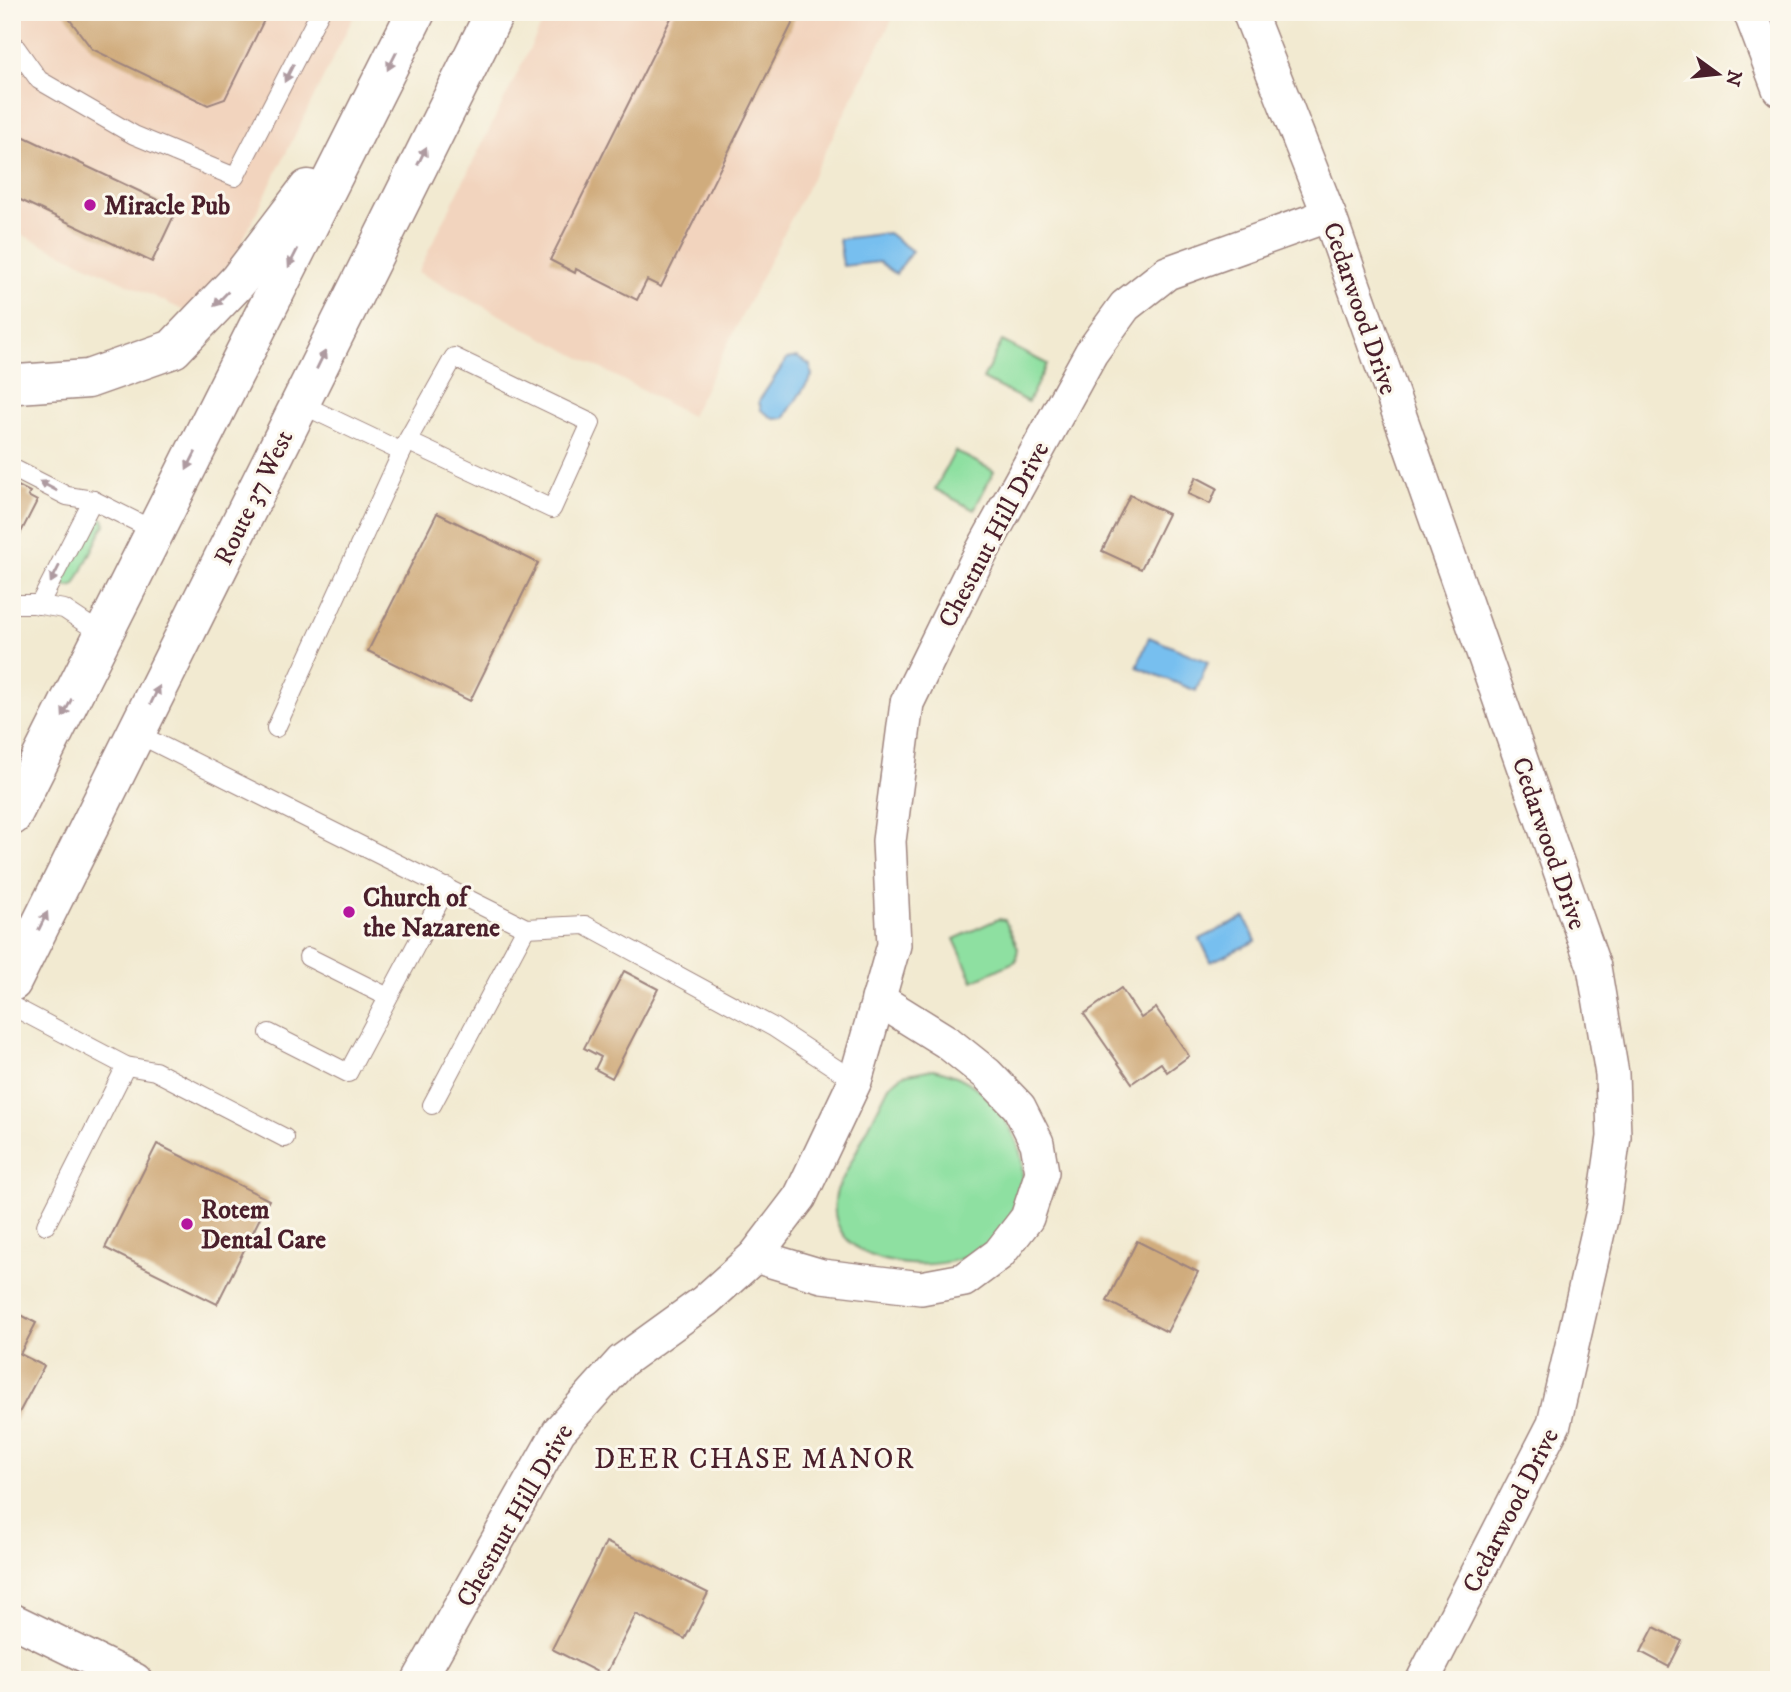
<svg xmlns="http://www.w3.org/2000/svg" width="1791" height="1692" viewBox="0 0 1791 1692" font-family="'IM FELL DW Pica',serif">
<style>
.built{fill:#f2d4be}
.green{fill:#8ee0a1;stroke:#6c8066;stroke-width:2}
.water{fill:#77bfef;stroke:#606f8d;stroke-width:2}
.building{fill:#d0ac7d}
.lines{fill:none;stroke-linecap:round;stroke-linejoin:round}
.lane-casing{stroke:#9e847e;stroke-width:20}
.street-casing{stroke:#9e847e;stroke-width:36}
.highway-casing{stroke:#9e847e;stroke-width:41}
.lane{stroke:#fff;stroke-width:18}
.street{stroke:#fff;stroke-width:33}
.highway{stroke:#fff;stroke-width:38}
.oneway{fill:#ae9aa0}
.poi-dot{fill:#b5179e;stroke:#fbf7ec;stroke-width:2.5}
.labels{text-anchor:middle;stroke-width:6;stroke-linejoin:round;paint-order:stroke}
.poi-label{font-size:26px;font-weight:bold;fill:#4a1f2b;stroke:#fbf7ec;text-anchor:start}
.street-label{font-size:26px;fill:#4a1f2b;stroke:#fbf7ec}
.neighbourhood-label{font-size:28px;letter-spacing:2px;fill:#4a1f2b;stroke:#fbf7ec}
</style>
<rect width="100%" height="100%" fill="#fbf7ec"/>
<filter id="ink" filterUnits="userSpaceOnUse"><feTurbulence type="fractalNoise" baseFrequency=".0143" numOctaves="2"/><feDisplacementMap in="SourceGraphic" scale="14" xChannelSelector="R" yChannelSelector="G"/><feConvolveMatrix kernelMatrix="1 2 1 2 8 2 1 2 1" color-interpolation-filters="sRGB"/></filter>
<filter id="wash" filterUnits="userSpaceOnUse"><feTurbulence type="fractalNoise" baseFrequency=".00686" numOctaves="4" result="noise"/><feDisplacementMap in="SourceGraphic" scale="28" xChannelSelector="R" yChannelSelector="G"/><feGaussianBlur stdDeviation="1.57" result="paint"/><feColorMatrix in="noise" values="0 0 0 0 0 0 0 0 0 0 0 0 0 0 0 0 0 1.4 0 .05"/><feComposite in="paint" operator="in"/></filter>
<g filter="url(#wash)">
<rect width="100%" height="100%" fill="#f2ead1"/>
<g class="built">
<polygon points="12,12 356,12 234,258 185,311 12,230"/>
<polygon points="548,12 896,12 691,416 418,272"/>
</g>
<g class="green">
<polygon points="1002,341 1047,364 1028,402 983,379"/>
<polygon points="955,451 994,471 974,510 935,489"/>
<polygon points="94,517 103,519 105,524 75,585 70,587 63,585 61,582 63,576"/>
<polygon points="998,919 1005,920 1018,948 1016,961 973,981 954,939"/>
<path d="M933 1069C969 1076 992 1096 1010 1128 1023 1150 1026 1175 1018 1199 1014 1215 1000 1237 986 1247 940 1280 816 1269 837 1190L889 1086 903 1075Z"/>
</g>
<g class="water">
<polygon points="888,233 912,251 896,274 879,262 843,266 839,239"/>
<polygon points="797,357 810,365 812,376 784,418 774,419 761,410 759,401 787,359"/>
<polygon points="1149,637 1208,662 1196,691 1137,667"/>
<polygon points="1245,917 1256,941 1211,962 1200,939"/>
</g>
<g id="blocks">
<g class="building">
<polygon points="64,12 268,12 225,99 208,105 92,49"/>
<polygon points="674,12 798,12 661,287 647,280 637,300 576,269 575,273 550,260"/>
<polygon points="12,131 177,209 152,262 12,196"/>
<polygon points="1196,477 1217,488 1210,504 1188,494"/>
<polygon points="12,483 30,492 28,496 37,501 12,550"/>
<polygon points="1130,495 1168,514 1141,569 1102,551"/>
<polygon points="437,513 538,563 470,701 368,651"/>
<polygon points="624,971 658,989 612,1078 595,1069 601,1057 584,1048"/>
<polygon points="1121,988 1141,1018 1156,1008 1189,1056 1167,1072 1161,1063 1132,1083 1084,1014"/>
<polygon points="157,1144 269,1200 217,1304 105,1248"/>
<polygon points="1137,1241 1198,1272 1167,1332 1107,1301"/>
<polygon points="12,1310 36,1323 20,1354 44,1366 12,1426"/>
<polygon points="606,1542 708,1593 685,1639 636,1614 605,1676 552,1649"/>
<polygon points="1654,1627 1682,1641 1669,1667 1641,1652"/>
</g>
</g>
</g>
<g filter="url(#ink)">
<use href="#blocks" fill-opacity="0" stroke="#9e847e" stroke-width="2"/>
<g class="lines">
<g class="lane-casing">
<g id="lane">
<polyline points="12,42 39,80 134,135 235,177 320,12"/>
<polyline points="402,452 407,441 454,357 591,423 552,509 407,441"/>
<polyline points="12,468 67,496 93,500 155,531"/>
<polyline points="12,604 34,604 64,609 103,635"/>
<polyline points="39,605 93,500"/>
<polyline points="276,728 402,452 299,403"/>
<polyline points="136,733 526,928 432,1105"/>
<polyline points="526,928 585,925 773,1027 855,1081"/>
<polyline points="308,957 388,997"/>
<polyline points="12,1006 126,1066 155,1071 285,1138"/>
<polyline points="269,1033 348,1073 447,887"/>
<polyline points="46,1225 126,1066"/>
</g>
</g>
<g class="street-casing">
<g id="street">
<polyline points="1249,12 1329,215 1594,967 1612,1074 1614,1137 1604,1206 1554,1424 1423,1680"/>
<polyline points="1750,12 1779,89"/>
<polyline points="755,1256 822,1276 921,1288 964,1280 999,1254 1027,1218 1042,1172 1037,1143 1019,1107 987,1074 947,1042 878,999"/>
<polyline points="12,1620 135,1680"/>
<polyline points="419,1680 559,1431 622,1361 705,1301 755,1256 800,1197 855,1081 894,945 889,841 907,703 975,564 1091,353 1125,306 1167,273 1329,215"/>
</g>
</g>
<g class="highway-casing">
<g id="highway">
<polyline points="12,381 18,384 88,379 173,349 238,281 308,189"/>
<polyline points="12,816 416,12"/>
<polyline points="12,982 495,12"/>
</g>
</g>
<use href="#lane" class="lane"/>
<use href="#street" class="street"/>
<use href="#highway" class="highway"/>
</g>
<defs><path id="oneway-solid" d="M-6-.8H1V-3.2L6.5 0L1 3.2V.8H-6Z" transform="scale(1.75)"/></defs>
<g class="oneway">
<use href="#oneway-solid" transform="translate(392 61) rotate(117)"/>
<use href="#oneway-solid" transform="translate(289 73) rotate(117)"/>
<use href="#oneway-solid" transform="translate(422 156) rotate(-64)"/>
<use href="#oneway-solid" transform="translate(293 258) rotate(117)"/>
<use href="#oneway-solid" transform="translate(221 299) rotate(134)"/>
<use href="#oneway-solid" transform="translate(321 360) rotate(-64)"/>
<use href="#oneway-solid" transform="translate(191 461) rotate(117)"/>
<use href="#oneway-solid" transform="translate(48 486) rotate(-152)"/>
<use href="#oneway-solid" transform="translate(55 574) rotate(117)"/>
<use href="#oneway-solid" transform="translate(155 695) rotate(-64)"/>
<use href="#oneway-solid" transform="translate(67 708) rotate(117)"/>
<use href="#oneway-solid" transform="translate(43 921) rotate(-64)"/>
</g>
</g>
<g class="poi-dot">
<circle cx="90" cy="205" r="7"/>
<circle cx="349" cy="912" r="7"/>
<circle cx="187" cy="1224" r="7"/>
</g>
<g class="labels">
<g class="poi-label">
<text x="104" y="214">Miracle Pub</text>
<text x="363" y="906">Church of<tspan x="363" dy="30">the Nazarene</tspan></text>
<text x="201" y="1218">Rotem<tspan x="201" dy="30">Dental Care</tspan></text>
</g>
<g class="street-label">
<text transform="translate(1361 308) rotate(71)" y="9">Cedarwood Drive</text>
<text transform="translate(253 497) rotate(-64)" y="9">Route 37 West</text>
<text transform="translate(993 534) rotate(-62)" y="9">Chestnut Hill Drive</text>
<text transform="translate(1550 843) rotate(71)" y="9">Cedarwood Drive</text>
<text transform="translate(1510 1510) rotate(-63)" y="9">Cedarwood Drive</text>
<text transform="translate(514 1515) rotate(-60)" y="9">Chestnut Hill Drive</text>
</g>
<g class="neighbourhood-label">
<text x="755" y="1468">DEER CHASE MANOR</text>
</g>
</g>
<rect width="1791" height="1692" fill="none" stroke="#fbf7ec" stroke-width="42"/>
<g transform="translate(1718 74) rotate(105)" stroke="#fbf7ec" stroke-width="5" paint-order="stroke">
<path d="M0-5L12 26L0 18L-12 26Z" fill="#4a1f2b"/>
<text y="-10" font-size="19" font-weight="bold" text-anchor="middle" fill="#4a1f2b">N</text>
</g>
</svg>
